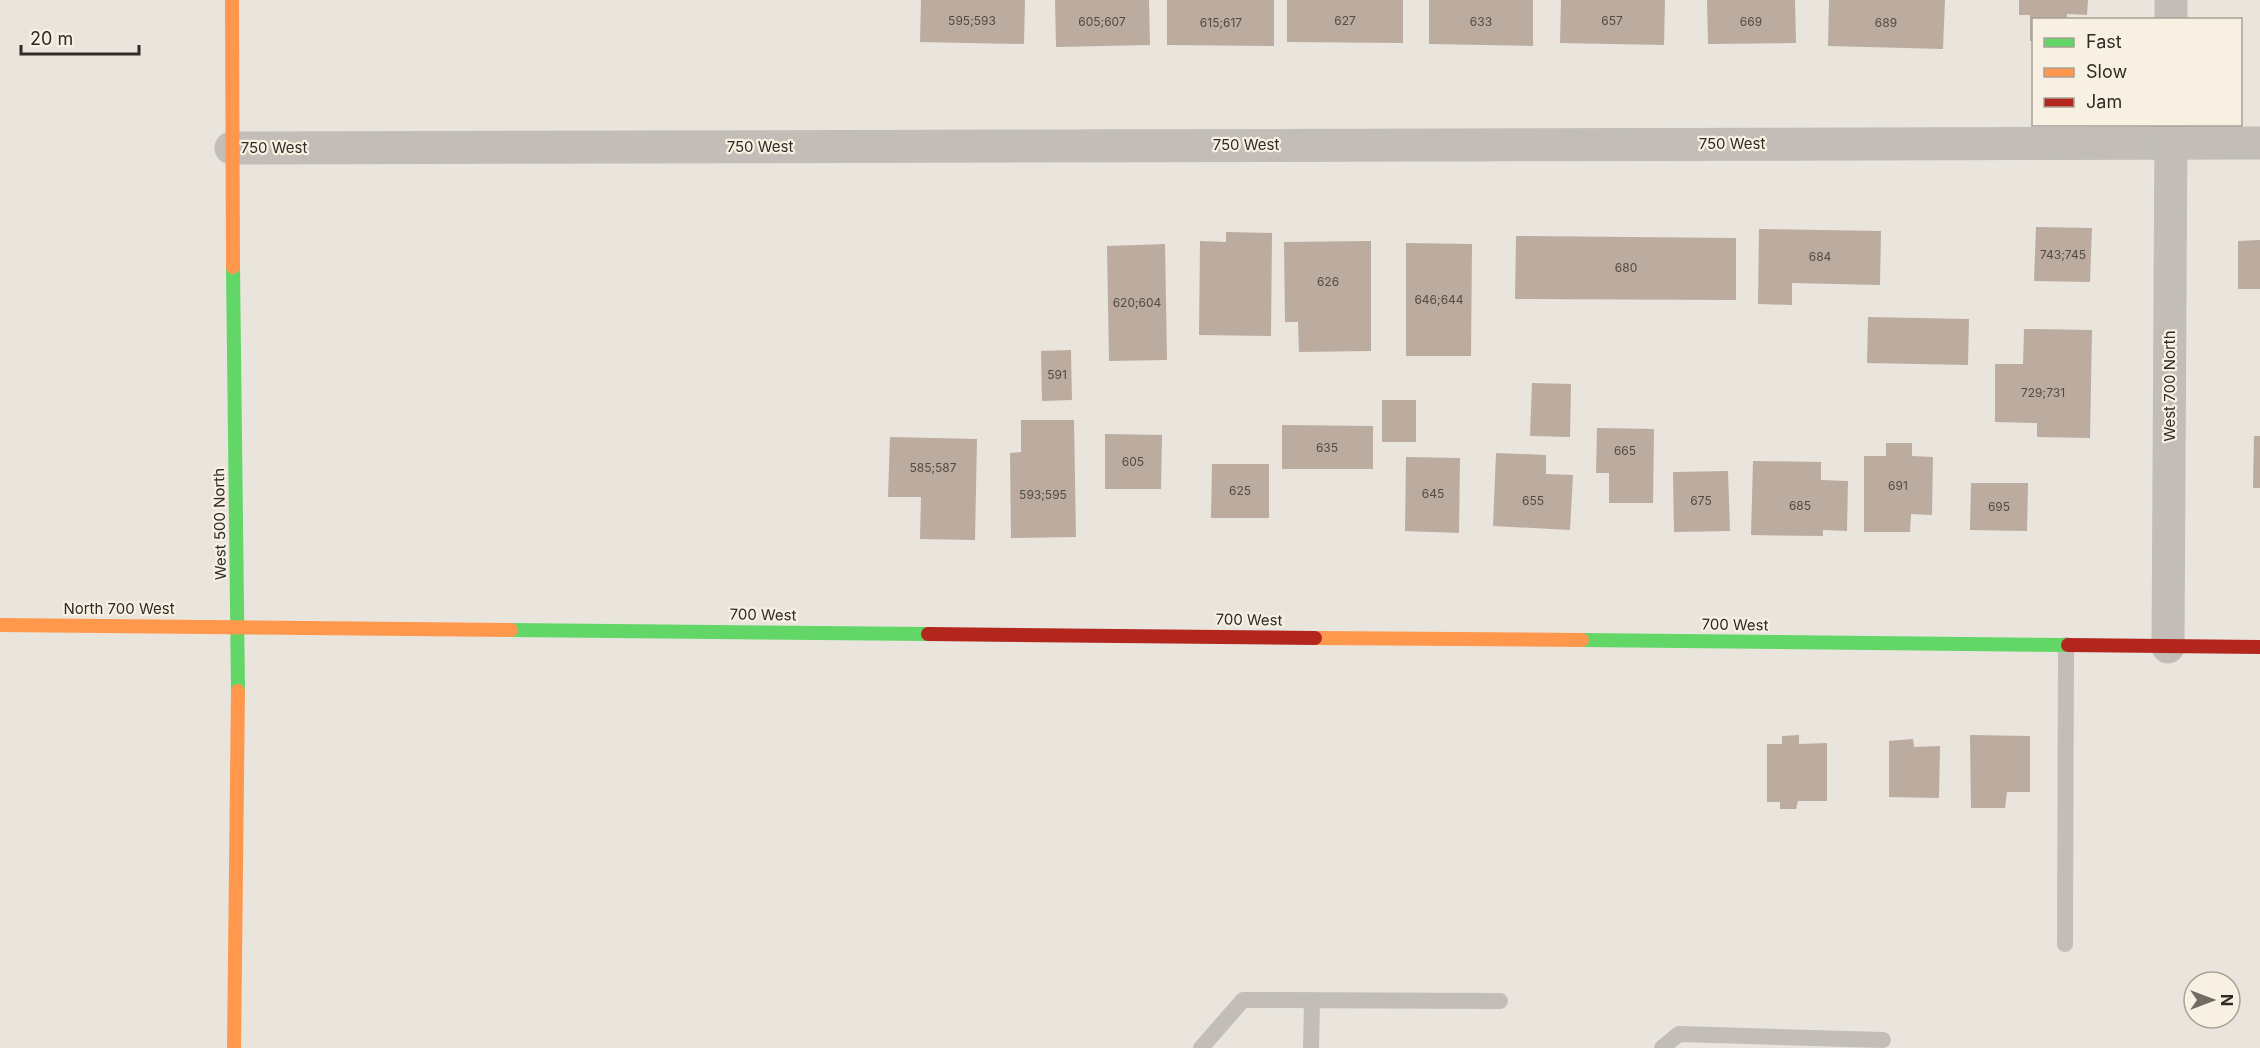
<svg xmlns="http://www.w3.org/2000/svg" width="2260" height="1048" viewBox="0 0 2260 1048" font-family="Inter,sans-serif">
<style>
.building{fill:#bcab9f}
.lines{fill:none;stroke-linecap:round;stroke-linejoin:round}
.lane{stroke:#c2bdb7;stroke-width:16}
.street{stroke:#c2bdb7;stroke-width:33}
.fast{stroke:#63d668;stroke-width:14}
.slow{stroke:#ff974d;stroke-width:14}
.jam{stroke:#b3261e;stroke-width:14}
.labels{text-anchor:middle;stroke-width:4.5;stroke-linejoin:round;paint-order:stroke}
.number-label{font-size:12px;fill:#544b44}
.street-label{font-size:15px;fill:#322b25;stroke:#f7f0e3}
</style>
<rect width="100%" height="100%" fill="#e9e5dd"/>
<g class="building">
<polygon points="921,0 1025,0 1024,44 920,42"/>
<polygon points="1055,0 1149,0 1150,45 1056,47"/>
<polygon points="1167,0 1274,0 1274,46 1167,45"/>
<polygon points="1287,0 1403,0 1403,43 1287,42"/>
<polygon points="1429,0 1533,0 1533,46 1429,44"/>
<polygon points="1561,0 1665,0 1664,45 1560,43"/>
<polygon points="1707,0 1795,0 1796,43 1708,44"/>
<polygon points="1829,0 1945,0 1943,49 1828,46"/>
<polygon points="2019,0 2088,0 2087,15 2067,14 2067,20 2034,20 2034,41 2030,41 2030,15 2019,15"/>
<polygon points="2036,227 2092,228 2090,282 2034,281"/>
<polygon points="1759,229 1881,231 1880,285 1792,283 1792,305 1758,304"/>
<polygon points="1226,232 1272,233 1271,336 1199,335 1200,241 1226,242"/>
<polygon points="1516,236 1736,238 1736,300 1515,299"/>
<polygon points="2260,240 2260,289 2238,289 2238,241"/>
<polygon points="1371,241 1371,351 1299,352 1298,322 1285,322 1284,242"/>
<polygon points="1406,243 1472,244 1471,356 1406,356"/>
<polygon points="1165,244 1167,360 1109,361 1107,246"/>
<polygon points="1868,317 1969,319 1968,365 1867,363"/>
<polygon points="2024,329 2092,330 2090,438 2037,437 2037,423 1995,422 1995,364 2023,364"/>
<polygon points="1071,350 1072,400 1042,401 1041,351"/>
<polygon points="1532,383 1571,384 1570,437 1530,436"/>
<rect x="1382" y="400" width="34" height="42"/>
<polygon points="1021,420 1074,420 1076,537 1011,538 1010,453 1021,452"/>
<polygon points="1282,425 1373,426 1373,469 1282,469"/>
<polygon points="1597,428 1654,429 1653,503 1609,503 1609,473 1596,473"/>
<polygon points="1105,434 1162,435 1161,489 1105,489"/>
<polygon points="2254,436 2260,436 2260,488 2253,488"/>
<polygon points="890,437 977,439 975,540 920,539 921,497 888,497"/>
<polygon points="1886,443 1912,443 1912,456 1933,457 1932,515 1911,514 1910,532 1864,532 1864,456 1886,456"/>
<polygon points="1496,453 1546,455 1546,474 1573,475 1570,530 1493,526"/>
<polygon points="1406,457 1460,458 1459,533 1405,531"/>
<polygon points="1753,461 1821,462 1821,480 1848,481 1847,531 1823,530 1823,536 1751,535"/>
<polygon points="1212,464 1269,464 1269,518 1211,518"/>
<polygon points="1728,471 1730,531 1674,532 1673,472"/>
<polygon points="1971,483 2028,483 2027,531 1970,530"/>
<polygon points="1799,735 1799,744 1827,743 1827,801 1798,801 1796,809 1780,809 1780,802 1767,802 1767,744 1782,744 1782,736"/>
<polygon points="1970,735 2030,736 2030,792 2007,792 2005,808 1971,808"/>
<polygon points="1913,739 1914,747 1940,746 1939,798 1889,797 1889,741"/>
</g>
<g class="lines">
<g class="lane">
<polyline points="2065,944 2066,645"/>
<polyline points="1201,1048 1243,1000 1500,1001"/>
<polyline points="1311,1048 1312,1000"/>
<polyline points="1662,1048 1679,1034 1883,1040"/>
</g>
<g class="street">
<polyline points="2171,20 2171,0"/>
<polyline points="231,148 2260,143"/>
<polyline points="2168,647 2171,124"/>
</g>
<g class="fast">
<polyline points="233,267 238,691"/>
<polyline points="511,630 928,634"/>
<polyline points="1582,640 2068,645"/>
</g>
<g class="slow">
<polyline points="232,0 233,267"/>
<polyline points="0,625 511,630"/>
<polyline points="1315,638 1582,640"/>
<polyline points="234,1048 238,691"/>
</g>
<g class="jam">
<polyline points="928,634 1315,638"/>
<polyline points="2068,645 2260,647"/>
</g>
</g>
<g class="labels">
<g class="number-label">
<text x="972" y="25">595;593</text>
<text x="1345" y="25">627</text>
<text x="1612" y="25">657</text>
<text x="1102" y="26">605;607</text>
<text x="1481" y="26">633</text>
<text x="1751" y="26">669</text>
<text x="1221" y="27">615;617</text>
<text x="1886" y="27">689</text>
<text x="2063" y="259">743;745</text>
<text x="1820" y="261">684</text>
<text x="1626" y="272">680</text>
<text x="1328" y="286">626</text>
<text x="1439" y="304">646;644</text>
<text x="1137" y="307">620;604</text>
<text x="1057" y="379">591</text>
<text x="2043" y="397">729;731</text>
<text x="1327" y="452">635</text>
<text x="1625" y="455">665</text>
<text x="1133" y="466">605</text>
<text x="933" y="472">585;587</text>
<text x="1898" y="490">691</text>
<text x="1240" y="495">625</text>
<text x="1433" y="498">645</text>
<text x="1043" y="499">593;595</text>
<text x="1533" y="505">655</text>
<text x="1701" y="505">675</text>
<text x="1800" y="510">685</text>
<text x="1999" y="511">695</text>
</g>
<g class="street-label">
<text x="1732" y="149">750 West</text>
<text x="1246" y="150">750 West</text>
<text x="760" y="152">750 West</text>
<text x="274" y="153">750 West</text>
<text transform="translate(2170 386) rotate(-90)" y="5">West 700 North</text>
<text transform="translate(220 524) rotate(-91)" y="5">West 500 North</text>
<text x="119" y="614">North 700 West</text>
<text transform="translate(763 615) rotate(1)" y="5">700 West</text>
<text transform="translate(1249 620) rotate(1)" y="5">700 West</text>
<text transform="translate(1735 625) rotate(1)" y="5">700 West</text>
</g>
</g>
<rect x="2032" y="18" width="210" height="108" fill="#f7f0e3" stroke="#a8a197" stroke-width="1.5"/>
<rect x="2044" y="38" width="30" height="9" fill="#63d668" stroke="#a8a197" stroke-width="1.5"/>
<text x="2086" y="48" font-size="18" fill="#322b25">Fast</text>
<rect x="2044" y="68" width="30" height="9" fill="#ff974d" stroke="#a8a197" stroke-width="1.5"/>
<text x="2086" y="78" font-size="18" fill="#322b25">Slow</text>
<rect x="2044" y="98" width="30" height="9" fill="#b3261e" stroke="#a8a197" stroke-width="1.5"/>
<text x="2086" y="108" font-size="18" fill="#322b25">Jam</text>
<g transform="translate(2212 1000) rotate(90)"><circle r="28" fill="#f7f0e3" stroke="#a8a197" stroke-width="1.5"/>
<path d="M0-4.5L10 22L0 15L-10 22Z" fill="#726c65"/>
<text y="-9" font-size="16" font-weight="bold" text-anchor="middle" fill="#322b25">N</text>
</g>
<path d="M21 45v9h118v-9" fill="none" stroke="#322b25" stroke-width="3"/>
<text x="30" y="45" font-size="18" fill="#322b25" stroke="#f7f0e3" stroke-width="4.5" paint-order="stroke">20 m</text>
</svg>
